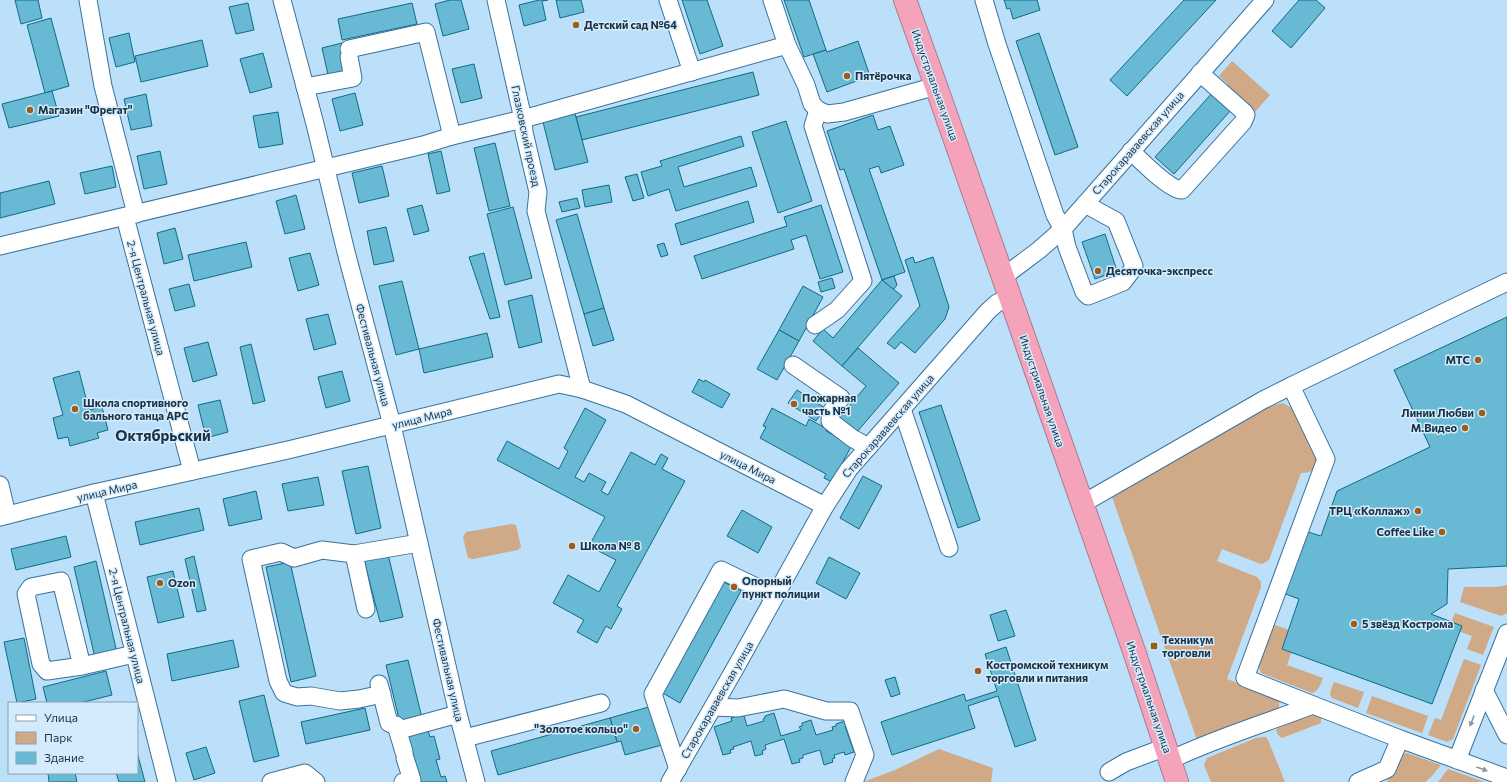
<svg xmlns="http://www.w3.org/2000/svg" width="1507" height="782" viewBox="0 0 1507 782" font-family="Commissioner,sans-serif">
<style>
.green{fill:#d0a987}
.building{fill:#68b9d3;stroke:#0e6c85}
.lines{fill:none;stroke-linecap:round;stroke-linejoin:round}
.minor-casing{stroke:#39729a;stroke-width:19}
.highway-casing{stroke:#a87c91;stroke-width:24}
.minor{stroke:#fff;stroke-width:17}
.highway{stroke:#f5a3ba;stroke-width:22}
.oneway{fill:#8c99a2}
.poi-dot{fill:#995d1f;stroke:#d4ebfd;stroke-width:1.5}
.labels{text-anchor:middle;stroke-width:3;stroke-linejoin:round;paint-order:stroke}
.poi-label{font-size:11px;font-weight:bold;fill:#1a3344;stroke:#d4ebfd;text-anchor:start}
.street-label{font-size:11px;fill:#1a3344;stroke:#d4ebfd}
.district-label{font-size:15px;font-weight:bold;fill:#1a3344;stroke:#d4ebfd}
</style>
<rect width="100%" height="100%" fill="#bcdffa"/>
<g class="green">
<polygon points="1232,61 1270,95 1254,113 1225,88 1228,84 1219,76"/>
<path d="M1283 403 1292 408 1317 460C1314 470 1312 473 1301 473L1269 560 1262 564 1258 563 1222 549 1217 561 1257 577 1261 582V587L1227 679 1276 697 1279 699V708L1277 712 1197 740 1112 497 1270 406Z"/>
<polygon points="511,524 516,525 521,547 518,550 473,559 468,558 463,537 466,532"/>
<polygon points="1507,585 1507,613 1501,616 1460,602 1464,587 1496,587"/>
<polygon points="1455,613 1494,627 1483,655 1467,649 1472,636 1449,628"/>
<path d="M1272 624 1298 633 1287 665 1323 678C1321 683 1319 691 1312 693L1261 673 1258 664Z"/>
<polygon points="1464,659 1481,665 1453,739 1447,742 1428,735 1435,718 1441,720"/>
<path d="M1334 682 1364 692 1358 708 1332 698C1328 693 1332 688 1334 682Z"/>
<polygon points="1372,696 1428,716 1422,733 1366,713"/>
<polygon points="1316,714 1321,716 1321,723 1282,738 1279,736 1276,731 1279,725"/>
<polygon points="1263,737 1266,737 1268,740 1285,782 1211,782 1204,765 1207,758 1256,738"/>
<polygon points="939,749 993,768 991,782 863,782 895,770"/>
<polygon points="1407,753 1441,765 1431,777 1425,782 1387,782 1399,756"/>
<polygon points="1448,769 1485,782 1438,782"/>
</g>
<g class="building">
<polygon points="15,0 38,0 42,18 21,24"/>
<polygon points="450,0 461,0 469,29 443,36 435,4"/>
<polygon points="539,0 548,0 542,1 546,20 524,26 519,5"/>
<polygon points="556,0 581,0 584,12 560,18"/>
<polygon points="682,0 707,0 723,46 700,54"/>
<polygon points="784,0 809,0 826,50 804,57"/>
<polygon points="1004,0 1037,0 1040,10 1013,19 1010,8 1007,9"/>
<polygon points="1184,0 1216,0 1127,96 1110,80"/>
<polygon points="1299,0 1316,0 1325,8 1291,48 1272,31"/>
<polygon points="248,3 254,30 236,34 229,7"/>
<polygon points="412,3 417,24 342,40 338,19"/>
<polygon points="51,18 69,86 45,93 27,25"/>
<polygon points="129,33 135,62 116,67 109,38"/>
<polygon points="1039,33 1078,147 1055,155 1016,41"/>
<polygon points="202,40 208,66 141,82 135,56"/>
<polygon points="858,41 870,76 827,92 813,54 826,50 827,52"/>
<polygon points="342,43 349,75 329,79 322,48"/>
<polygon points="263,53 272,87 250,93 240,59"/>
<polygon points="474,64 482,98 461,103 452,69"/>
<polygon points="753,72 759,95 582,140 576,117"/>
<polygon points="52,91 59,116 9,128 2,104"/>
<polygon points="355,93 363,125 340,131 332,99"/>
<polygon points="1212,93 1231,110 1174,174 1155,157"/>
<polygon points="146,94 152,126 131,130 124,99"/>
<polygon points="573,106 588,162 555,170 541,114"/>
<polygon points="278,112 283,144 259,148 253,116"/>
<polygon points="873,115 878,130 890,126 904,165 881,173 879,166 869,169 905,272 882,280 844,169 840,170 827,131"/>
<polygon points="786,121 812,201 778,213 752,132"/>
<polygon points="741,136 744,146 678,167 684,187 751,167 757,186 676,211 669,189 648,196 641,172 662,166 660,161"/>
<polygon points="495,143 510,206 489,211 474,148"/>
<polygon points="160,151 167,184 144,189 137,156"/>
<polygon points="441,151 450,191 437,194 428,154"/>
<polygon points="112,166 116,187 85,194 80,173"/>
<polygon points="382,166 389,196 359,203 352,173"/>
<polygon points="637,174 644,198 633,201 625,177"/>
<polygon points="49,181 55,204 0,218 0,193"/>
<polygon points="609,185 612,202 585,207 582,190"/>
<polygon points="296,195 305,229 285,234 276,201"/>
<polygon points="577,198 580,208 562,212 559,202"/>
<polygon points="748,201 754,222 681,245 675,224"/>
<polygon points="422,205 429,231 414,235 407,209"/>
<polygon points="821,205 843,272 820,279 806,235 791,240 794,249 702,279 694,256 787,226 784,217"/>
<polygon points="513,207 532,278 505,285 487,214"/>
<polygon points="577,214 604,308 584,314 556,220"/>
<polygon points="386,227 394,261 374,265 367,231"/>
<polygon points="175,228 183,259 164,264 157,233"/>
<polygon points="1105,234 1117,271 1095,279 1082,242"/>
<polygon points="246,242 252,267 194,281 188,255"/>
<polygon points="664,243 668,255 661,257 657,245"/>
<polygon points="310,253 319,285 298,291 289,258"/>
<polygon points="484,253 500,317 490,319 469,257"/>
<polygon points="913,257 915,263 933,257 949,307 945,319 915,353 901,342 895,349 887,343 920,306 905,260"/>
<polygon points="894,276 897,285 893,290 882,280"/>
<polygon points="832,278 835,288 821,292 818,282"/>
<polygon points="882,280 902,296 842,366 813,341 823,329 833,338"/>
<polygon points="402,281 419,349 396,355 379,286"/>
<polygon points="189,284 195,306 175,311 169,289"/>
<polygon points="803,286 823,297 799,341 779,330"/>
<polygon points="532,295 542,342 519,348 508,301"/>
<polygon points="604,308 614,340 593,346 584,314"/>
<polygon points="328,314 336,344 314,350 306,319"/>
<polygon points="1507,317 1507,566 1448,569 1447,604 1431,614 1462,626 1432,704 1282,649 1299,599 1283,593 1305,531 1321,536 1337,491 1430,447 1394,370"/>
<polygon points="779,330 799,341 777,380 757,369"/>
<polygon points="487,333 493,357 424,373 419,349"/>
<polygon points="208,342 217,375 193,382 184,348"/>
<polygon points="251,344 265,401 253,404 240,347"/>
<polygon points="858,348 899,383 856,433 839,418 866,386 842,366"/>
<polygon points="79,371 89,410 102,407 108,430 97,433 99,438 70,446 68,437 58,439 53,418 63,415 53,378"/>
<polygon points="342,371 350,401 326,408 318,377"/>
<polygon points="699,379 704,382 705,380 730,394 722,408 692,392"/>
<polygon points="797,390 825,408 816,421 788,403"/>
<polygon points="220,400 228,432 206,438 198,405"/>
<polygon points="941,405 980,520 958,528 919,412"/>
<polygon points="585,408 606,420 575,477 584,482 589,473 606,482 601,491 608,495 631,452 655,465 661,454 668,458 662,469 685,481 617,606 622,609 611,629 606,626 597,643 577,632 584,620 553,603 568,575 599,592 616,560 589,546 605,517 497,460 507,441 559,469 568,451 564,448"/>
<polygon points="772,408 806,426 809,419 827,429 826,431 852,445 832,482 824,478 826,474 760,438 766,427 763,426"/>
<polygon points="368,466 381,528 356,534 342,471"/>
<polygon points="863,476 882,486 859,529 840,518"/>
<polygon points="318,477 324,505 288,511 282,484"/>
<polygon points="256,491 262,519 229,526 223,499"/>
<polygon points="199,508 204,530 140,545 135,522"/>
<polygon points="742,510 772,527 758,553 727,536"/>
<polygon points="66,536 71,557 16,570 11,549"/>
<polygon points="388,554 403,617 380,622 364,560"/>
<polygon points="194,556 206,610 197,612 185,559"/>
<polygon points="829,557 860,573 846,599 816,583"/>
<polygon points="96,561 117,653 95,658 74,567"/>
<polygon points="290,562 316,676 291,682 266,567"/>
<polygon points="173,571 184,617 158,623 147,577"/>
<polygon points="722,581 741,591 680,703 661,692"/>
<polygon points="1006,610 1015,636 998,641 990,615"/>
<polygon points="24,638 36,699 17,703 4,642"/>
<polygon points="233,640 239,667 172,681 167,654"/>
<polygon points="1006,647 1036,740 1015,747 998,696 968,706 975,728 892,755 881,722 964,694 966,701 997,691 985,654"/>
<polygon points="408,660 422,718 400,723 386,665"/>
<polygon points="106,671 112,695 80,703 47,703 43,687"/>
<polygon points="895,677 900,694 891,697 885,680"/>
<polygon points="264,695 279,756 254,762 239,701"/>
<polygon points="652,706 662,745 625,755 621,741 617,742 610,718"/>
<polygon points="365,708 370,730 306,744 301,722"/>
<polygon points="743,712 747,726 764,721 763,719 765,718 765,716 774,713 781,736 801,730 799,727 802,726 802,723 811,720 816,735 833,730 832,727 836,726 836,724 845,721 846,725 845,726 854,752 845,755 844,752 834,755 835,758 832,759 833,762 824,765 820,750 803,755 803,758 799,759 800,762 792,764 784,739 765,745 766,749 762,751 763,754 755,756 751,741 733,747 734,749 730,750 731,753 723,755 714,727 732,721 731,718 734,717 733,715"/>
<polygon points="610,718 617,742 498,775 491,751"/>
<polygon points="427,727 430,737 434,736 440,759 436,760 441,777 445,776 447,782 421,782 413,763 415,762 411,746 405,733"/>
<polygon points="206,747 215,773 194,780 186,753"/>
<polygon points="137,752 145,782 119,782 116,773 137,773"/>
<polygon points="48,773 75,773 77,782 49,782"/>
</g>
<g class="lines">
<g class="minor-casing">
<g id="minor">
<polyline points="88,0 103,86 136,214"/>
<polyline points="282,0 315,124 346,252 392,425 458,714 476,782"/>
<polyline points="496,0 523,119 524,132 538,192 536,211 582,389"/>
<polyline points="668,0 692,72"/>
<polyline points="772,0 787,45 806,85 812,104 818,110 827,114 844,112 936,86"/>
<polyline points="984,0 997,44 1055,215 1063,229 1067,247 1084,292 1088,296 1123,282 1132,270 1134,266 1116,221 1085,204"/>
<polyline points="349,49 426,32 452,136"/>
<polyline points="305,87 353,78 349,57"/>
<path d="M1131 151C1140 160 1171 191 1182 190L1243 122 1246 115 1244 112 1200 73"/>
<polyline points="125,217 192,471"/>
<polyline points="0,246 423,145 452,136 523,119 787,45"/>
<polyline points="1003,277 1039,250 1063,229 1265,0"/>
<polyline points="815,325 837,310 863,281 813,126 818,110"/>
<polyline points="793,365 841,398 831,412 830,421 852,438 868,447"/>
<polyline points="1291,386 1507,282"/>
<polyline points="902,409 949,548"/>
<polyline points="0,485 7,515"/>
<polyline points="94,493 167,782"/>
<polyline points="1082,504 1263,400 1291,386 1326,459 1245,678 1313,705"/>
<polyline points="0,517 94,493 288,450 559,384 582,389 626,404 825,506"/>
<polyline points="354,554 322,550 294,558 281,552 251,559 278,681 284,693 297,697 311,696 340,701 359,699 382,694"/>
<polyline points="366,609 354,554 419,543"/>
<polyline points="82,666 61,581 31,587 26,594 41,664 47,671 82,666 134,654"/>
<polyline points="379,684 389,723 403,729 458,714"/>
<polyline points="1484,690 1507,735"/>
<polyline points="713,707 738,708 784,699 826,711 850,711 865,755 854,782"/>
<polyline points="396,725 404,752"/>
<polyline points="465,738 601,703"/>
<path d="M1170 760C1216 738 1266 723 1313 705L1400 739 1507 778"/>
<polyline points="1457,760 1507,633"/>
<polyline points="678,769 653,694 721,570 775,596"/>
<polyline points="1109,772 1126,762 1166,747"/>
<polyline points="271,782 305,773 316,782"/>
<polyline points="403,782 412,780 405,758"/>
<polyline points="670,782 737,665 825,506 849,469 988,311 997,303 1010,298"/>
<polyline points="1358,782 1387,769 1400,739"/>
</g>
</g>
<g class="highway-casing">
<polyline id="highway" points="905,0 936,86 1135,654 1177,782"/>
</g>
<use href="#minor" class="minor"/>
<use href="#highway" class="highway"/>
</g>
<defs><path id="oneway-solid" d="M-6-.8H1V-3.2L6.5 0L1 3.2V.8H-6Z"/></defs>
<g class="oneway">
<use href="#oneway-solid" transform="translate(1472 721) rotate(111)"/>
<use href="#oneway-solid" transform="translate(1482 769) rotate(20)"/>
</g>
<g class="poi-dot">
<circle cx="576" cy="25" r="4"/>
<circle cx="847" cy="76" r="4"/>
<circle cx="30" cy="110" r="4"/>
<circle cx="1098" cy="271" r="4"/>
<circle cx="1478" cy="360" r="4"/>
<circle cx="794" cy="404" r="4"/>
<circle cx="75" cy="409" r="4"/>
<circle cx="1482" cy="413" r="4"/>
<circle cx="1465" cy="428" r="4"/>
<circle cx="1418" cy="511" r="4"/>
<circle cx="1442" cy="532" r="4"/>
<circle cx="572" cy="546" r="4"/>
<circle cx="160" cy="583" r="4"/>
<circle cx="734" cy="587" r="4"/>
<circle cx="1354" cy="624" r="4"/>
<rect x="1150" y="642" width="8" height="8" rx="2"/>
<circle cx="978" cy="671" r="4"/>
<circle cx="636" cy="729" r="4"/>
</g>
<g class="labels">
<g class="poi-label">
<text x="584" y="29">Детский сад №64</text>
<text x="855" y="80">Пятёрочка</text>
<text x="38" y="114">Магазин "Фрегат"</text>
<text x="1106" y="275">Десяточка-экспресс</text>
<text x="1470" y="364" text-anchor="end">МТС</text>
<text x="802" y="402">Пожарная<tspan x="802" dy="13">часть №1</tspan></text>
<text x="83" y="407">Школа спортивного<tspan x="83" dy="13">бального танца АРС</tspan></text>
<text x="1474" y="417" text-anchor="end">Линии Любви</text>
<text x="1457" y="432" text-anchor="end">М.Видео</text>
<text x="1410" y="515" text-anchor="end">ТРЦ «Коллаж»</text>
<text x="1434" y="536" text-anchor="end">Coffee Like</text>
<text x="580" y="550">Школа № 8</text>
<text x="742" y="585">Опорный<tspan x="742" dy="13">пункт полиции</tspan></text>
<text x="168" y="587">Ozon</text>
<text x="1362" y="628">5 звёзд Кострома</text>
<text x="1162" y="644">Техникум<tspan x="1162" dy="13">торговли</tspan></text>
<text x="986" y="669">Костромской техникум<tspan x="986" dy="13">торговли и питания</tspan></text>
<text x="628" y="733" text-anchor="end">"Золотое кольцо"</text>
</g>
<g class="street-label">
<text transform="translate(935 85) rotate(70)" y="4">Индустриальная улица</text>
<text transform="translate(526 136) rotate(78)" y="4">Глазковский проезд</text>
<text transform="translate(1138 143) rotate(-49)" y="4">Старокараваевская улица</text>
<text transform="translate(146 298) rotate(75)" y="4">2-я Центральная улица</text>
<text transform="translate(373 355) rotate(75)" y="4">Фестивальная улица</text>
<text transform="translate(1042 391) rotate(71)" y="4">Индустриальная улица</text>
<text transform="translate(422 418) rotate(-14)" y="4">улица Мира</text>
<text transform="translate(888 426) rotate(-49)" y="4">Старокараваевская улица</text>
<text transform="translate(748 467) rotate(27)" y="4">улица Мира</text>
<text transform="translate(107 491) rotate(-13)" y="4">улица Мира</text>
<text transform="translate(127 626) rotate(76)" y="4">2-я Центральная улица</text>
<text transform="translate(448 670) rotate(77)" y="4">Фестивальная улица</text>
<text transform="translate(1149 697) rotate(71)" y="4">Индустриальная улица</text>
<text transform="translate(717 700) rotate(-60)" y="4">Старокараваевская улица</text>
</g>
<g class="district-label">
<text x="163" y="441">Октябрьский</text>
</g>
</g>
<rect x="8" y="702" width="130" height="72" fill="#d4ebfd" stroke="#8aa1b3"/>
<rect x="16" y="715" width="20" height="6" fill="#ffffff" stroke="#8aa1b3"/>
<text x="44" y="722" font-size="12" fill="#1a3344">Улица</text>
<rect x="16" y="732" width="20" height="12" fill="#d0a987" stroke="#8aa1b3"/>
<text x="44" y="742" font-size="12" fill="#1a3344">Парк</text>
<rect x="16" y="752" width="20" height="12" fill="#68b9d3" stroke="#8aa1b3"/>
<text x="44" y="762" font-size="12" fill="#1a3344">Здание</text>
</svg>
